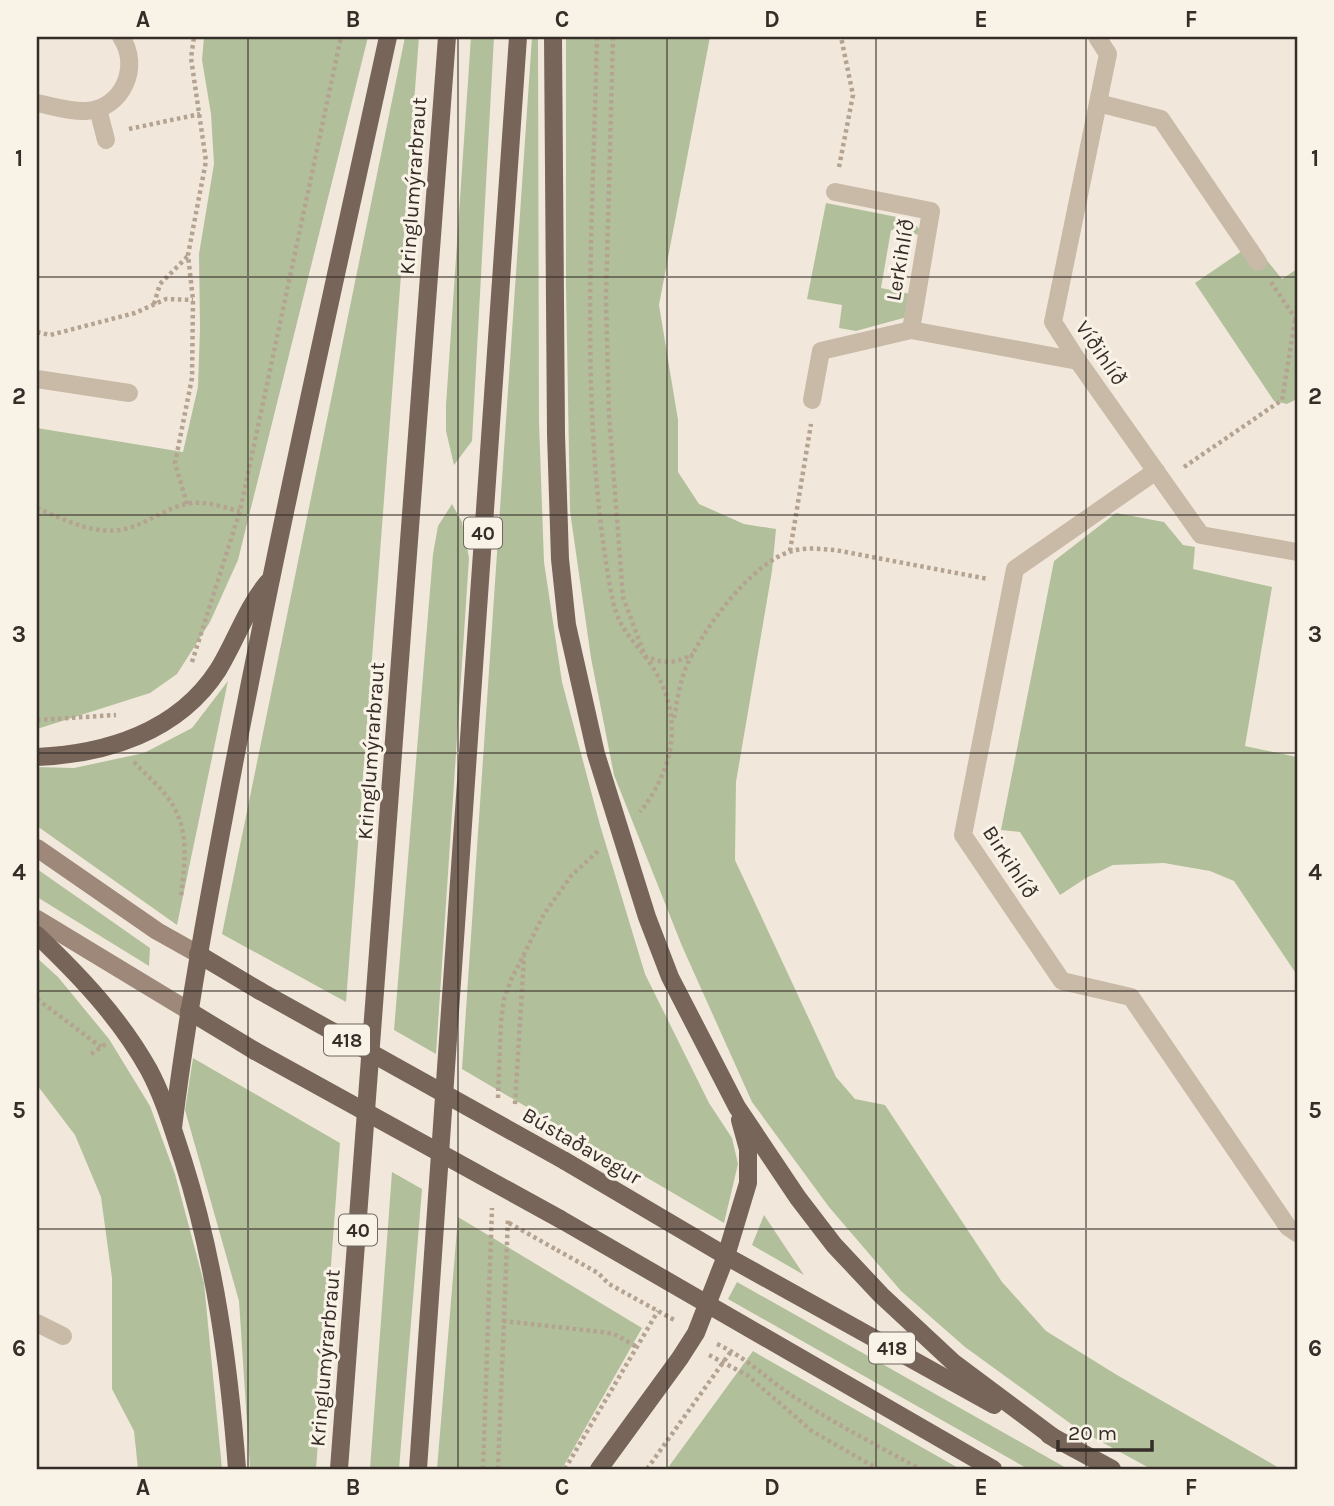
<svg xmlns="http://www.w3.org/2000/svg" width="1334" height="1506" viewBox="0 0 1334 1506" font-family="Karla,sans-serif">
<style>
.green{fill:#b1c09b}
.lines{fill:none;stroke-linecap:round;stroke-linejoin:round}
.path{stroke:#b5a392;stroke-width:4.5;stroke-dasharray:3.5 3.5;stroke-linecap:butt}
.lane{stroke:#c9b9a7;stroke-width:18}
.street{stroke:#c9b9a7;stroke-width:18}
.secondary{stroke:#9d8879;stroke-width:18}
.primary{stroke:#776559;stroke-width:18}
.path-bridge{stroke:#b5a392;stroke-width:4.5;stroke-dasharray:3.5 3.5;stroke-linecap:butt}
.primary-bridge{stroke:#776559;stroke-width:18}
.grid{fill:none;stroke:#362d28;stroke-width:2;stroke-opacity:0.55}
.labels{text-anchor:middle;stroke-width:6;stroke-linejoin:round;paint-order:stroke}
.shield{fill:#f9f2e7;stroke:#706861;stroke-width:2}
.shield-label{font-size:19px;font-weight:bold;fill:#362d28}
.street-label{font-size:21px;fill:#362d28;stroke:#f9f2e7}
.neatline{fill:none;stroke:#362d28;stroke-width:2.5}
.grid-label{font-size:23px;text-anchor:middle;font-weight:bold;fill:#362d28}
</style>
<rect width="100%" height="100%" fill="#f1e8db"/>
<g class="green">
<polygon points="204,37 368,37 238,560 210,622 177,674 150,693 37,729 37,428 183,452 198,387 200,328 199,254 214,164 211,114 202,60"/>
<polygon points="405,37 419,37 346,1002 222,934"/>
<polygon points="471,37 494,37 472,441 454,465 446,431 446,405"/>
<polygon points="532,37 538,37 539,422 544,562 562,682 600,825 645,974 709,1103 732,1138 738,1164 724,1223 462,1069"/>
<polygon points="566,37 710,37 659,305 678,420 678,472 699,504 744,524 776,529 772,571 736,782 735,860 836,1077 855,1099 885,1105 1002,1282 1046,1331 1117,1375 1281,1469 1151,1469 1078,1429 965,1347 901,1291 829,1207 752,1102 682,946 614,775 591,658 570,511 566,287"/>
<polygon points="826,203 912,220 920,230 920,235 891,230 881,288 911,294 907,317 856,331 839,328 842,305 807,299"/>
<polygon points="1242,251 1265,258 1282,279 1297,269 1297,399 1287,404 1274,401 1195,283"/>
<polygon points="452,504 462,522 469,558 436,1054 394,1030 433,554 438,526"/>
<polygon points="1116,513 1164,522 1183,545 1195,547 1193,569 1272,587 1245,746 1297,757 1297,975 1234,881 1210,871 1164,863 1113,865 1086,878 1060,895 1020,832 1001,830 1054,561"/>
<polygon points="228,681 177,925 37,826 37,767 74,768 144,753 192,728"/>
<polygon points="37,869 150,948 149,966 37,897"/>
<polygon points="37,958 58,977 109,1039 150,1106 175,1174 204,1283 222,1469 138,1469 134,1431 112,1389 112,1278 101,1197 75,1135 37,1085"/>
<polygon points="193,1058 340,1143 316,1469 250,1469 239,1301 185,1110"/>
<polygon points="392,1172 422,1189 399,1469 370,1469"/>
<polygon points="764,1215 804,1275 752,1245"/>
<polygon points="458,1217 642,1328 562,1469 437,1469"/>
<polygon points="737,1282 1068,1469 1028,1469 728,1299"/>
<polygon points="753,1351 763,1357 960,1469 667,1469"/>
</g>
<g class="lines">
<g class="path">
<path d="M597 37C593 221 578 410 611 592 617 625 626 632 645 656 684 708 679 762 640 812"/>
<path d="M613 37 606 299 609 415 623 597 645 656C663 664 676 664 693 654"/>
<polyline points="129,129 200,114"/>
<polyline points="839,167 853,95 841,37"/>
<polyline points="1271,282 1297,321"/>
<polyline points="154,304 160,284 188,256"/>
<polyline points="37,332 50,335 135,313 166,299 193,300"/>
<polyline points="1184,467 1282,400 1295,320"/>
<polyline points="187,504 175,463 192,378 193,300 188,255 206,161 191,58 194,37"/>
<path d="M37 508C63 519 91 534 120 530 146 526 166 506 192 503 207 501 225 508 240 511"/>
<polyline points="790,551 811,424"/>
<polyline points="192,662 240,511 341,37"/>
<path d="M674 718C677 702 679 686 685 670 700 633 751 562 792 551 806 547 821 549 835 550L988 579"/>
<polyline points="37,720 116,715"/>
<path d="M134 762C144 773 156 783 165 794 191 826 185 859 181 896"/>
<polyline points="37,999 101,1047"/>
<polyline points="91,1054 106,1044"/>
<polyline points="498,1098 501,1021 504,999 511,980 544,914 571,876 598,851"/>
<polyline points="515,1104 524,956"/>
<polyline points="557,1250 598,1273 609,1284 676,1321"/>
<polyline points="503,1321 602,1332 614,1334 637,1347"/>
<path d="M717 1344C743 1356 762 1374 784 1390 827 1420 875 1444 920 1469"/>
<polyline points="709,1355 747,1375 812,1431 878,1469"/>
<polyline points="483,1469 492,1208"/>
<polyline points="498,1469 508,1218"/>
<polyline points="565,1469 658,1311"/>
<polyline points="647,1469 732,1350"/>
</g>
<g class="lane">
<path d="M37 103C52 106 71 112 86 111 123 109 141 66 121 37"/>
<polyline points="1098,103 1161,119 1258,262"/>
<polyline points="98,109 106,140"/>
<polyline points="37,1323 63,1336"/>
</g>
<g class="street">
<polyline points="1097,37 1108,54 1053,322 1078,361 1201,535 1297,552"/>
<polyline points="835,192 931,211 911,330 1078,361"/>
<polyline points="37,379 129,393"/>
<polyline points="812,400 821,351 911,330"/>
<polyline points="1156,471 1015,569 963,835 1062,981 1131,997 1288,1227 1297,1233"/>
</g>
<g class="secondary">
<polyline points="37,848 157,931 198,954"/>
<polyline points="37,919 189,1011"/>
</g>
<g class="primary">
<polyline points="553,37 556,434 560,559 567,625 596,754 647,917 670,977 737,1107 798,1198 834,1245 881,1295 954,1363 1057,1440"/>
<path d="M37 757C106 754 178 732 218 670 236 641 246 608 268 582"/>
<path d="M37 935C80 976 120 1018 149 1070 164 1098 173 1130 183 1160 215 1261 229 1364 237 1469"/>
<polyline points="198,954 260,991"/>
<polyline points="189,1011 255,1051"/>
<path d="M173 1128C188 1006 211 885 234 764 281 521 335 279 388 37"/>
<polyline points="565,1161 726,1256 994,1405"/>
<polyline points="560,1219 993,1469"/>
<polyline points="1049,1435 1112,1469"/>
<polyline points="339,1469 447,37"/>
<polyline points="418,1469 518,37"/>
<polyline points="599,1469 680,1358 696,1333 726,1256 748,1183 748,1149 740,1120"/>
</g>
<polyline class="path-bridge" points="509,1223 557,1250"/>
<g class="primary-bridge">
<polyline points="260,991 565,1161"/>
<polyline points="255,1051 560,1219"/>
</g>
</g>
<path class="grid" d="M248 37V1469M458 37V1469M667 37V1469M876 37V1469M1086 37V1469M37 277H1297M37 515H1297M37 753H1297M37 991H1297M37 1229H1297"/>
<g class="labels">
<g class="shield">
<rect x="464" y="517.5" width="38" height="31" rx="5"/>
<rect x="324" y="1024.5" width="46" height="31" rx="5"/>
<rect x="339" y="1214.5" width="38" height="31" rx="5"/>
<rect x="869" y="1332.5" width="46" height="31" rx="5"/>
</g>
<g class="shield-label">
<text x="483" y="540">40</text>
<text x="347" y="1047">418</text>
<text x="358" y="1237">40</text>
<text x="892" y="1355">418</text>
</g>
<g class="street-label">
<text transform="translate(413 186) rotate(-86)" y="7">Kringlumýrarbraut</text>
<text transform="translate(900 260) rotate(-80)" y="7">Lerkihlíð</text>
<text transform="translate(1101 353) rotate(56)" y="7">Víðihlíð</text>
<text transform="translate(371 751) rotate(-86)" y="7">Kringlumýrarbraut</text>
<text transform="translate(1010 862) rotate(57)" y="7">Birkihlíð</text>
<text transform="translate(582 1146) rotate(30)" y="7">Bústaðavegur</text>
<text transform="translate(325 1358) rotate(-85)" y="7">Kringlumýrarbraut</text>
</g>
</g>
<rect width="1334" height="1506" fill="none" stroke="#f9f2e7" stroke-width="77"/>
<path d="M1058 1440v10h94v-10" fill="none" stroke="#362d28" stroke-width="3.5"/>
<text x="1068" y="1440" font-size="21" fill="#362d28" stroke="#f9f2e7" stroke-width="5" paint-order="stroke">20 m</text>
<rect x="38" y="38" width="1258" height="1430" class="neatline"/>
<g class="grid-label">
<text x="143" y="27">A</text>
<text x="353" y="27">B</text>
<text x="562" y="27">C</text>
<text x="772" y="27">D</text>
<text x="981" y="27">E</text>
<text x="1191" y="27">F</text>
<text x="19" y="166">1</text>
<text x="1315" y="166">1</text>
<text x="19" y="404">2</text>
<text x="1315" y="404">2</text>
<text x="19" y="642">3</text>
<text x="1315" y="642">3</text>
<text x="19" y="880">4</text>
<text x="1315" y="880">4</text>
<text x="19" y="1118">5</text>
<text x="1315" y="1118">5</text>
<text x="19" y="1356">6</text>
<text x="1315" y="1356">6</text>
<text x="143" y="1495">A</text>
<text x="353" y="1495">B</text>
<text x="562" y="1495">C</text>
<text x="772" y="1495">D</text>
<text x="981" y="1495">E</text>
<text x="1191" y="1495">F</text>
</g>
</svg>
